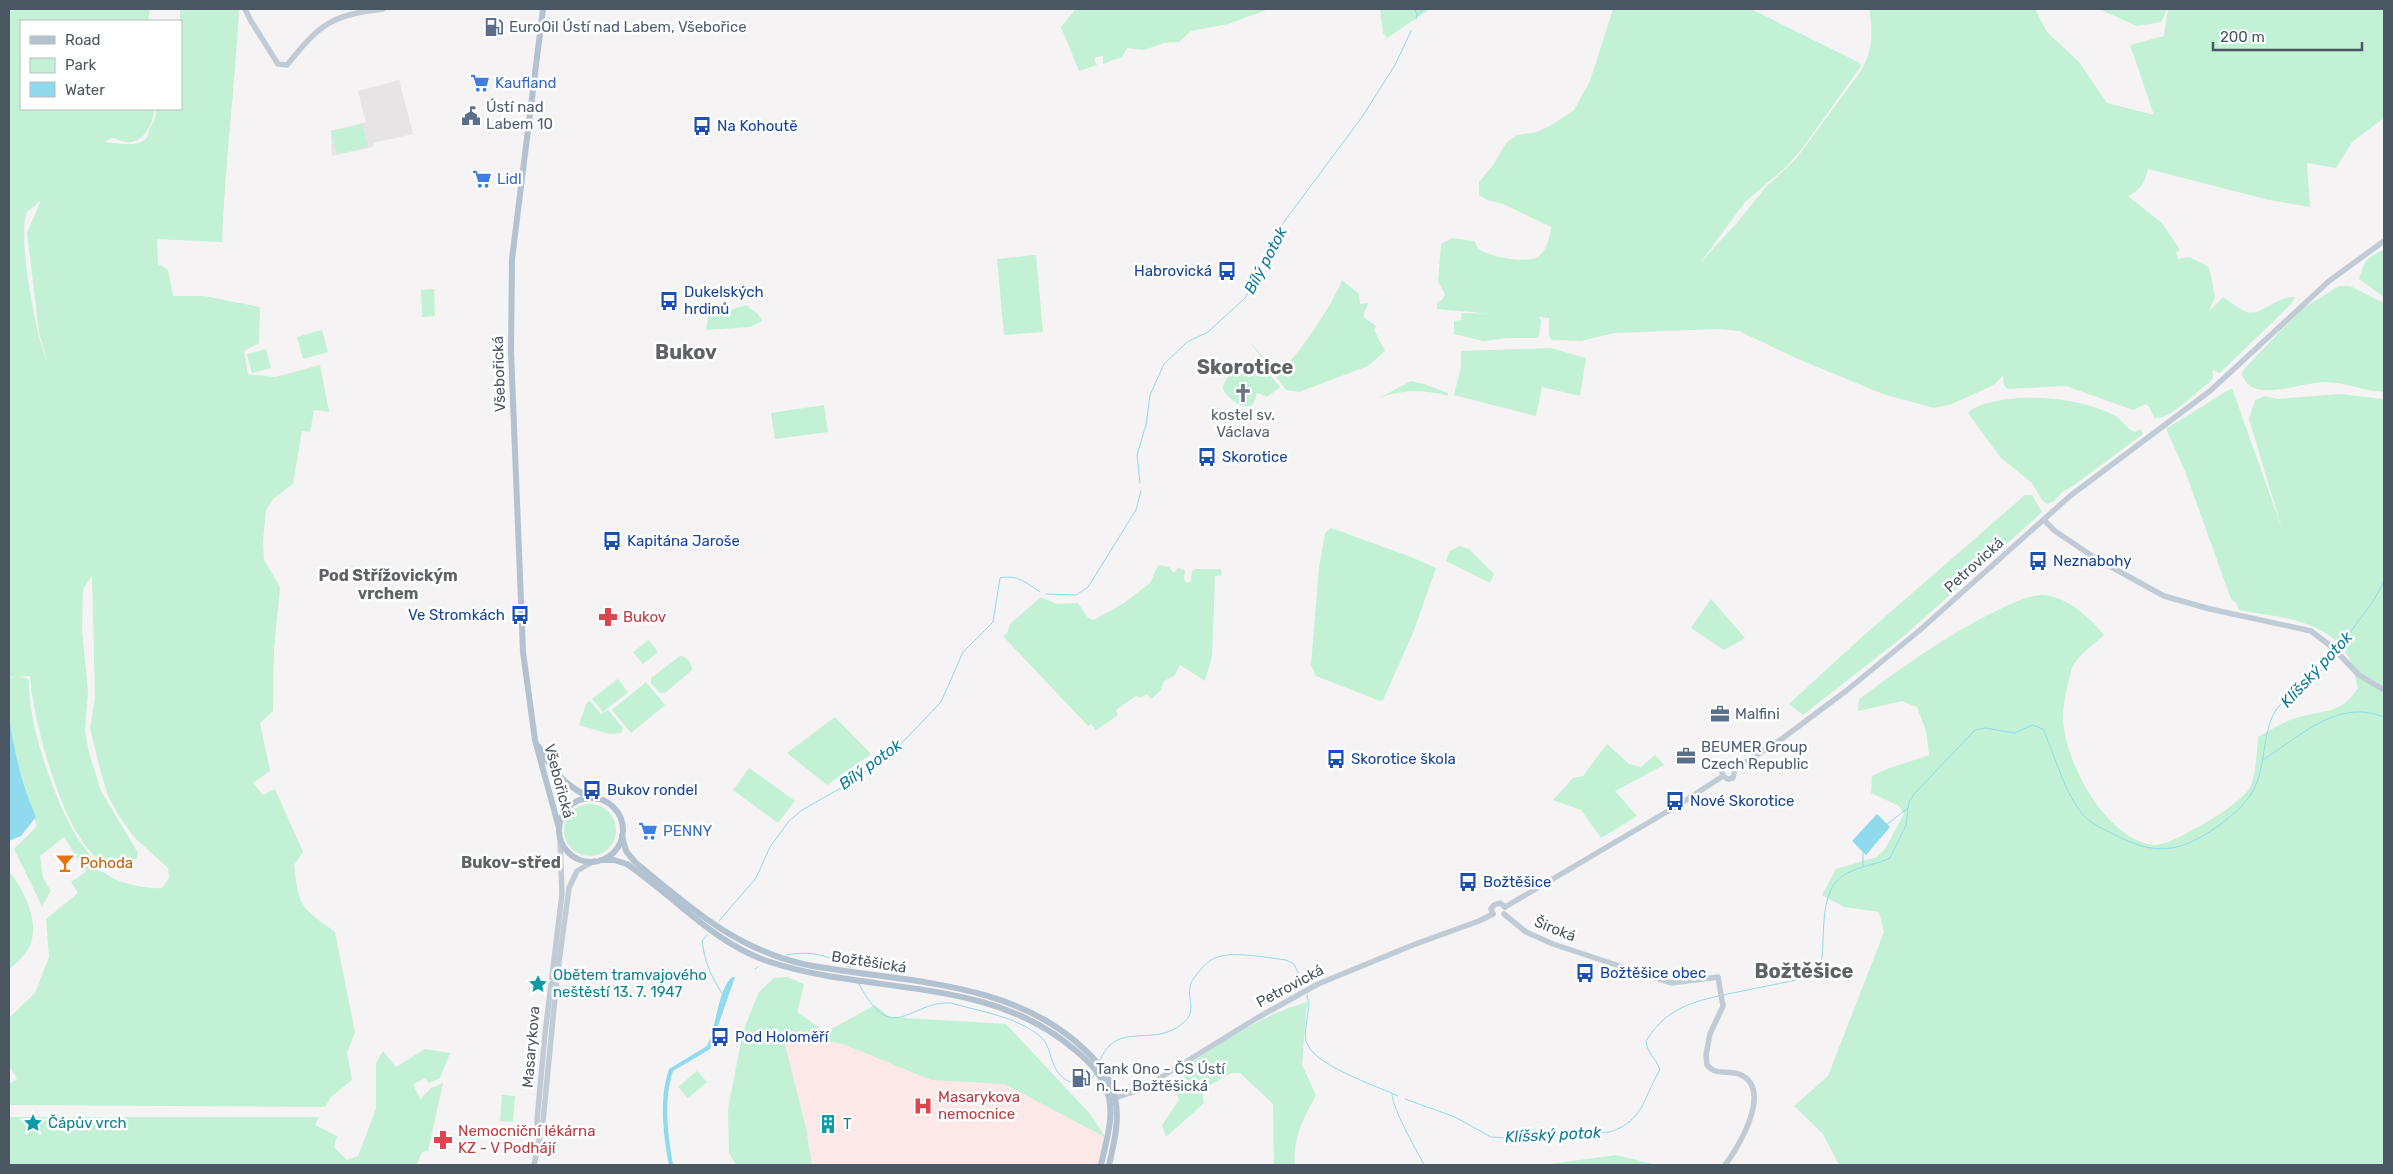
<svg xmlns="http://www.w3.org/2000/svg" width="2393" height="1174" viewBox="0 0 2393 1174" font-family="Rubik,sans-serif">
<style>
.education{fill:#e6e4e5}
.medical{fill:#fce8e6}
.green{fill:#c3f1d5;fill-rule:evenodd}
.water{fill:#90daee}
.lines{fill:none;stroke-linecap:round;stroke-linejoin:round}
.stream{stroke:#90daee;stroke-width:1}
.secondary{stroke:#c1cbd6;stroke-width:5.5}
.primary{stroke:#b3c2d1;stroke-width:6}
.labels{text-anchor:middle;stroke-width:5;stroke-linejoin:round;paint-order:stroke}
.service-label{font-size:15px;fill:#4e5e75;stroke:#fff;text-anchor:start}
.shop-label{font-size:15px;fill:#366cbe;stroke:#fff;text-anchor:start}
.transit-label{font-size:15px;fill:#164399;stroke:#fff;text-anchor:start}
.street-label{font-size:15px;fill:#4a5661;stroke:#fff}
.worship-label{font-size:15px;fill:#5b616d;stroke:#fff}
.health-label{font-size:15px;fill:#be3a42;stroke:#fff;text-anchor:start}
.food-label{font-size:15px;fill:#c56008;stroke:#fff;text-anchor:start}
.culture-label{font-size:15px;fill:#0d838f;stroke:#fff;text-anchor:start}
.water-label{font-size:16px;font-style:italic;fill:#0c7c9b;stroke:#fff}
.neighbourhood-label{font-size:16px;font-weight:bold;fill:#5f6368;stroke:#fff}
.district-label{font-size:20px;font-weight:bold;fill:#5f6368;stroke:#fff}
</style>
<rect width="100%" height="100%" fill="#f5f3f3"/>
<polygon class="education" points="399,80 413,134 373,143 373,147 332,156 331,131 366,122 358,91"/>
<polygon class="medical" points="782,1033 843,1044 931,1080 1004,1084 1105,1137 1099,1165 812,1165 806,1128"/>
<g class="green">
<path d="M9 9H150L148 21H21V109H154C154 121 146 139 132 142 126 143 118 139 112 138L104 142C114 142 142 150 148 135 149 133 149 130 150 128 154 121 156 117 156 109H181L180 9H239C235 87 225 164 222 242L157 239 158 264 168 270 173 296H204L260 307 259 343 244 351 248 374 275 377 320 365 329 412 314 410 310 432 302 431 293 484 273 499 266 510 263 541 264 560 280 587 274 649 273 711 260 723 270 771 253 783 263 795 275 789 303 852 294 865C299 908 301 907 335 932L355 1032 347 1053 352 1080 331 1097 325 1107 9 1105V1084L17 1079 9 1066V1018L35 993 49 957 46 919 78 893 71 882 86 872 64 837 40 856 43 878 51 891 42 906 14 849 37 826 14 751 9 716V678L20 676 29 680C27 723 55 802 78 839 85 850 94 858 100 871 107 873 110 878 117 880 130 885 148 889 162 888L169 878 168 868 135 838 121 819 108 796 99 765 90 728 95 698 92 576 83 589 82 629 88 692 85 731 89 753 101 791 138 853 137 858C128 862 110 867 100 860 63 836 33 720 30 676L9 677ZM41 200 27 233 39 332 47 362C36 335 17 238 27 212Z"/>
<polygon points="1076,9 1269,9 1228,24 1191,31 1179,42 1164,43 1144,50 1127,48 1122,57 1103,64 1103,56 1096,57 1094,60 1097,65 1079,71 1061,27"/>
<polygon points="1380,9 1430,9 1384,40 1387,37 1383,33"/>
<path d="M1613 9H1751L1860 63 1861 66 1804 146 1787 166 1745 202 1700 263 1736 224 1765 188 1796 159 1861 71C1873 51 1873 31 1869 9H2035L2047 32 2079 62 2107 103 2154 115 2130 45 2164 36 2168 9H2384V118L2352 142 2336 168 2307 163 2310 207 2269 200 2148 169C2144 183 2142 189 2128 196L2162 223 2180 250 2176 253 2178 259 2189 257 2209 267 2215 296 2209 311 2223 297C2230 301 2241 311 2247 312 2263 316 2276 296 2295 297L2291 304 2221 372 2218 373 2214 370 2212 371 2213 378 2209 383C2194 393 2170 420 2154 418L2150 408 2146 404 2133 410 2066 386 2007 389 2004 385 2003 375 1995 384 1987 388 1952 404 1934 408 1883 394 1798 359 1739 331 1716 329 1643 332 1614 333 1581 341 1552 340 1549 336V318L1539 317 1541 321 1539 336 1536 338H1508L1483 341 1454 334V321L1461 320 1462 313 1493 314 1437 309V302L1442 300 1445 294 1438 282 1441 244 1452 238 1474 241C1475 242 1478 248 1478 248 1487 257 1525 263 1536 258 1546 253 1550 238 1551 227L1503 204 1487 200 1479 195V182L1494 164 1506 143 1517 135 1537 132 1550 126 1574 110 1590 81Z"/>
<polygon points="2099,9 2167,9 2161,22 2137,26"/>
<polygon points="362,124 368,147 337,154 331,131"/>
<path d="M2384 249V297L2359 279C2367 256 2363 262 2384 249Z"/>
<polygon points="1036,255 1043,332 1004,335 997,259"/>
<path d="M1342 280 1359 294 1360 304 1368 303 1363 317 1376 326 1374 330 1385 351 1368 366 1299 392 1286 390 1249 341 1278 373C1297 358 1334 303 1342 280Z"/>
<path d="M2339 286H2350L2384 303V392C2365 391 2346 383 2327 382 2304 382 2279 394 2257 389 2249 387 2243 380 2242 373L2245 368 2300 310Z"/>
<polygon points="434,289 435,316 422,317 421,290"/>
<polygon points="746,305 758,314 762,321 750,327 706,330 709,312 727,311"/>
<polygon points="322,330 328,352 303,359 297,337"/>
<polygon points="1551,348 1586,358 1580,396 1542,387 1536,416 1454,395 1461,367 1461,351"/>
<polygon points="266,349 271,368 252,373 247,354"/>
<path d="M1256 358 1280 387 1267 397 1257 393 1255 400 1252 405 1253 410 1251 406C1242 409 1223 396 1223 387 1224 382 1227 379 1229 375H1241Z"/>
<path d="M1411 381 1424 384 1448 393V396C1425 389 1400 390 1379 398Z"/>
<path d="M2232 388 2282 529 2249 419 2255 400 2265 396 2278 399 2340 394 2384 399V1165H1839L1823 1134 1794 1106 1828 1076 1884 932 1879 912 1844 907 1822 895 1836 869 1877 857 1885 849 1904 814 1899 806 1871 793 1872 776C1891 766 1910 762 1929 755L1926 731 1917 707 1902 701 1858 711 1859 699C1904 666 1948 634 1998 610 2011 604 2026 596 2041 595 2066 595 2089 617 2104 635 2093 645 2075 657 2071 671 2068 683 2062 708 2063 720 2066 764 2105 837 2152 845 2166 847 2198 827 2210 820 2221 814 2242 799 2249 789 2256 777 2257 751 2258 737 2269 731 2281 723 2293 719 2321 709 2339 717 2358 688 2355 678 2354 666 2349 658 2329 619 2277 617 2239 610L2236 603 2231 599 2185 471 2167 431V428Z"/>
<path d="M2017 398C2052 397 2081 400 2114 415 2122 419 2126 429 2135 432L2141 429 2143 434 2070 488 2062 492 2054 501 2047 504 2042 500 2032 483 2000 457 1968 413C1978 402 2003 400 2017 398Z"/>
<polygon points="824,405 828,432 775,439 771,413"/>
<polygon points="2025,495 2032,495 2042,512 1905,635 1803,715 1789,704 1863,636"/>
<polygon points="1331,528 1411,557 1436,568 1413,633 1383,700 1380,701 1316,676 1311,665 1319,568 1325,533"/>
<polygon points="1459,546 1469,549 1494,574 1490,583 1446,561 1449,552"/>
<polygon points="1158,565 1169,567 1174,573 1178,568 1185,570 1184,579 1187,583 1191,581 1192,571 1196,569 1221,569 1222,575 1215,576 1212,656 1205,681 1180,665 1174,676 1164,681 1161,690 1151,699 1147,694 1140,698 1136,696 1116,710 1118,715 1096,730 1091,724 1088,726 1003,636 1007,633 1010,624 1041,597 1057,604 1078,603 1088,618 1094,620 1124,603 1150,583"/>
<polygon points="1711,599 1745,638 1724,650 1691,628"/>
<polygon points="649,640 658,652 643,664 633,652"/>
<path d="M680 656C686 656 693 664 692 670L665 693H660L651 683V678Z"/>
<polygon points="618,679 628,692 603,712 592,699"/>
<polygon points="646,682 665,705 631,733 612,710"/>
<polygon points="590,701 601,714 608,710 623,728 621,733 610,734 579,725 587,702"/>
<polygon points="835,717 871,754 827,785 787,753"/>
<polygon points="1607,744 1629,764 1641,767 1655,755 1664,765 1615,791 1637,816 1601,838 1581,810 1553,800 1573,778 1583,776"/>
<polygon points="749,768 795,801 778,823 733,790"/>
<circle cx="590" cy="830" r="26"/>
<path d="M9 872C24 888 41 925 29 947 24 956 17 963 9 969Z"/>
<polygon points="787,977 804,984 797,1012 826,1032 875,1005 889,1017 1006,1024 1091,1115 1105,1137 1004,1084 931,1080 843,1044 782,1033 806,1128 812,1165 736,1165 729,1153 728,1109 743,1031 759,992 774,978"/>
<path d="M1307 1002 1302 1065 1316 1095C1304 1117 1292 1139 1295 1165H1274L1273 1104 1240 1073H1231L1202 1090 1204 1103 1166 1137 1162 1125 1179 1100 1176 1093 1188 1083 1180 1070C1220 1043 1261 1015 1307 1002Z"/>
<polygon points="425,1049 450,1053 440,1078 429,1083 426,1078 413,1084 420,1099 431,1088 443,1083 428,1151 422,1152 417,1165 9,1165 9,1117 319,1117 315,1125 337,1136 334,1147 347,1160 358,1156 376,1109 376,1063 383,1051 396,1067"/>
<polygon points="697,1071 707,1082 688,1098 678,1087"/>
<polygon points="502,1095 515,1096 513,1122 500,1121"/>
<polygon points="1616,1155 1657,1165 1544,1165 1550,1164"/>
</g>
<g class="water">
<path d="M9 716C14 752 22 785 36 817L21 836 9 841Z"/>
<polygon points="1877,814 1890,827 1866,855 1852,841"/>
<path d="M732 977H735L710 1049 673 1071C663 1101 668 1135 673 1165H669C663 1134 659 1099 669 1069L707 1046C717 1027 717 991 732 977Z"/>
</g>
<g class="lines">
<g class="stream">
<polyline points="1415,9 1417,15"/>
<polyline points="1416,19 1417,15 1424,9"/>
<polyline points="1140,483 1137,455 1146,425 1150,395 1164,364 1187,342 1208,332 1246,297 1272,238 1362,117 1395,65 1411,31"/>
<polyline points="1046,594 1076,595 1088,587 1136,510 1141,491"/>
<polyline points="2338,649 2374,600 2384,581"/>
<path d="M2264 759C2301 736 2338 698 2384 717"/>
<polyline points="1886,825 1908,808"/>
<polyline points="1863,866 1863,850"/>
<path d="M719 921 756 878 770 847 789 821 802 810 846 785 898 747 941 702 963 652 993 622 1000 578C1016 574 1027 583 1040 592"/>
<path d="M707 935 702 941C705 963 711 976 723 995"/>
<path d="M787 955C809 950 832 956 851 968"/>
<polyline points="755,969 758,967"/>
<path d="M859 984C893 1048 908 1001 951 1003 981 1012 1016 1016 1041 1037 1055 1050 1047 1076 1076 1084 1083 1086 1092 1080 1095 1074"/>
<path d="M1307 995C1312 1010 1303 1026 1306 1041 1312 1065 1375 1085 1398 1096"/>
<path d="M1723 995 1816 976C1830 961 1814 898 1840 878 1854 866 1874 866 1890 858L1906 825 1909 802 1914 794 1975 730 1985 728 2015 733 2032 725 2043 729C2055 755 2063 789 2080 811 2088 822 2099 827 2111 833 2154 856 2179 854 2218 826 2232 816 2244 806 2253 791 2266 767 2262 739 2273 715 2281 698 2302 689 2315 677 2322 670 2328 661 2334 654"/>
<path d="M1100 1061C1115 1021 1149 1046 1178 1027 1201 1011 1185 1002 1191 983 1194 976 1205 964 1211 960 1227 949 1267 958 1286 960L1294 964 1304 986"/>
<path d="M1392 1094C1392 1108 1416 1149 1424 1165"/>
<path d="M1405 1099 1455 1117 1491 1137 1508 1138 1610 1132C1645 1120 1643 1097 1660 1070 1656 1058 1647 1053 1646 1041 1664 1012 1686 1003 1719 996"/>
</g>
<g class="secondary">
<path d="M245 9 251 21 278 64 287 65C320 24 331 15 383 9"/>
<polyline points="2044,520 2055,531 2095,558 2164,596 2210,609 2311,631 2332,647 2359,675 2384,690"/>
<polyline points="1735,769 1783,738 1846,691 1920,630 2070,496 2210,391 2329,281 2384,241"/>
<polyline points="1723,776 1722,771 1725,766 1731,765 1735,769"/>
<polyline points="1723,776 1728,779 1733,778 1735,769"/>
<polyline points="1505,907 1680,804 1723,776"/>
<polyline points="1493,914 1491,909 1494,905 1500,903 1505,907"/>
<path d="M1504 914 1526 932 1553 944 1671 983 1718 977 1723 1006 1710 1034 1706 1055 1707 1065C1716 1076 1727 1070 1739 1074 1774 1088 1739 1147 1725 1165"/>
<polyline points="1112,1099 1142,1089 1257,1018 1318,984 1413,945 1479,921 1493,914"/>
<polyline points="538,1135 537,1120 545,1034 562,894 560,839"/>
<polyline points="534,1165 543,1121 557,977 569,888 577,871 594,861"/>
</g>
<g class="primary">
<polyline points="543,9 512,259 511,351 523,652 535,740 559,828"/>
<path d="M539 747C550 769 566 786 589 797"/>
<circle cx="591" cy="830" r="32"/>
<path d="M622 836 626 851 635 862C688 906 734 948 803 964 898 983 1011 978 1085 1050 1099 1063 1111 1078 1115 1098 1120 1120 1114 1143 1109 1165"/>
<path d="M601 860H614L627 864C675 897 713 943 770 962 871 995 990 976 1075 1050 1091 1063 1104 1077 1109 1098 1114 1119 1105 1145 1101 1165"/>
</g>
</g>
<defs>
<g id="fuel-bare" transform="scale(1.5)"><path d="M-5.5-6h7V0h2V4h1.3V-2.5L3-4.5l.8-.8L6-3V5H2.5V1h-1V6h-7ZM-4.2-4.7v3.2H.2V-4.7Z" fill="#5c6f8a" stroke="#fff" stroke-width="2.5" paint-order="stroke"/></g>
<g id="supermarket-bare" transform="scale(1.5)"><path d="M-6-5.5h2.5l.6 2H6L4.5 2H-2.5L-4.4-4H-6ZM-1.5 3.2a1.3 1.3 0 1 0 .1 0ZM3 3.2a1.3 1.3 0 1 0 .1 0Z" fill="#3f7fe0" stroke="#fff" stroke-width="2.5" paint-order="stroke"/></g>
<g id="civic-bare" transform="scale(1.5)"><path d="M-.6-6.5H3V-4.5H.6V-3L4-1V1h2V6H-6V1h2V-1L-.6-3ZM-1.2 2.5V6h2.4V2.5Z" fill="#5c6f8a" stroke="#fff" stroke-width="2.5" paint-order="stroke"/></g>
<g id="bus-bare" transform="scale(1.5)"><path d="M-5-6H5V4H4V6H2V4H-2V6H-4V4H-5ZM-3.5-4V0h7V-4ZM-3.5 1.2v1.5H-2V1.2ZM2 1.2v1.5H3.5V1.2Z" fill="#1a4fb4" stroke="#fff" stroke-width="2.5" paint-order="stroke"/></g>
<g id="church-bare" transform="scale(1.5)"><path d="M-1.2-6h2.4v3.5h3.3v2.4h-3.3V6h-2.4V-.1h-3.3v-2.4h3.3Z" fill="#6b7280" stroke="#fff" stroke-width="2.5" paint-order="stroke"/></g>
<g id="pharmacy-bare" transform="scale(1.5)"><path d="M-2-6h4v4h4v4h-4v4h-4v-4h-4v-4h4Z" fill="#e0444e" stroke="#fff" stroke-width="2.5" paint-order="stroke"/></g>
<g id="office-bare" transform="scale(1.5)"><path d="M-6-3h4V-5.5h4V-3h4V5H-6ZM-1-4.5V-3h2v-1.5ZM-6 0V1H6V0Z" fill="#5c6f8a" stroke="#fff" stroke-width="2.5" paint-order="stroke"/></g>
<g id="bar-bare" transform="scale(1.5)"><path d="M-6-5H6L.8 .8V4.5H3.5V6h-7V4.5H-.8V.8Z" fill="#e8710a" stroke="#fff" stroke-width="2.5" paint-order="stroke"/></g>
<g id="sight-bare" transform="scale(1.5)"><path d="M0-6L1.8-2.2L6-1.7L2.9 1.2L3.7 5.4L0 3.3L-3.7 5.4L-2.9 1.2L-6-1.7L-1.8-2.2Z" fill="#0f9aa8" stroke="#fff" stroke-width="2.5" paint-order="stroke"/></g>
<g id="hospital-bare" transform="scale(1.5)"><path d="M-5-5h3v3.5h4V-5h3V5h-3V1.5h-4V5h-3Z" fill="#e0444e" stroke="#fff" stroke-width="2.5" paint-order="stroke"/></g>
<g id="building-bare" transform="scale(1.5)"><path d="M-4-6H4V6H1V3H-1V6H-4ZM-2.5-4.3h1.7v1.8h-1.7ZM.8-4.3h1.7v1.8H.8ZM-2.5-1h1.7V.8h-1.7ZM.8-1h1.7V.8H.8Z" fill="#0f9aa8" stroke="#fff" stroke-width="2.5" paint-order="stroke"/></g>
</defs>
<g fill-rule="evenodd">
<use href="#fuel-bare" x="494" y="27"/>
<use href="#supermarket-bare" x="480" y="83"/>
<use href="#civic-bare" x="471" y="116"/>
<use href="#bus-bare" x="702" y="126"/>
<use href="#supermarket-bare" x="482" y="179"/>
<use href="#bus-bare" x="1227" y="271"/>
<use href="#bus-bare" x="669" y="301"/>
<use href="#church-bare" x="1243" y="393"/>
<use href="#bus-bare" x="1207" y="457"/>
<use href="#bus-bare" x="612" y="541"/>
<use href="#bus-bare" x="2038" y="561"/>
<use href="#bus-bare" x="520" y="615"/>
<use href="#pharmacy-bare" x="608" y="617"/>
<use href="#office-bare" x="1720" y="714"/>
<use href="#office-bare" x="1686" y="756"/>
<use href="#bus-bare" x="1336" y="759"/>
<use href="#bus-bare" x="592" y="790"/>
<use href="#bus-bare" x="1675" y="801"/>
<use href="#supermarket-bare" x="648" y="831"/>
<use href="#bar-bare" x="65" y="863"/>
<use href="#bus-bare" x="1468" y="882"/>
<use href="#bus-bare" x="1585" y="973"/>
<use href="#sight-bare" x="538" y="984"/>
<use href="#bus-bare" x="720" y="1037"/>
<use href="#fuel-bare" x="1081" y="1078"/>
<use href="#hospital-bare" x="923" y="1106"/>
<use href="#sight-bare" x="33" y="1123"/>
<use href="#building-bare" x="828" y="1124"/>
<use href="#pharmacy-bare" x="443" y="1140"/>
</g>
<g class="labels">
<g class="service-label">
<text x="509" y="32">EuroOil Ústí nad Labem, Všebořice</text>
<text x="486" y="112">Ústí nad<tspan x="486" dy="17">Labem 10</tspan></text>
<text x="1735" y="719">Malfini</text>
<text x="1701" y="752">BEUMER Group<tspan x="1701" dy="17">Czech Republic</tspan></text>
<text x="1096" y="1074">Tank Ono - ČS Ústí<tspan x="1096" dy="17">n. L., Božtěšická</tspan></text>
</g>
<g class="shop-label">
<text x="495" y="88">Kaufland</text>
<text x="497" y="184">Lidl</text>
<text x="663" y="836">PENNY</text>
</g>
<g class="transit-label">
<text x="717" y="131">Na Kohoutě</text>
<text x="1212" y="276" text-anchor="end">Habrovická</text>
<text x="684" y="297">Dukelských<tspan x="684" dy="17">hrdinů</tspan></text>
<text x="1222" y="462">Skorotice</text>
<text x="627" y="546">Kapitána Jaroše</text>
<text x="2053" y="566">Neznabohy</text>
<text x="505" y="620" text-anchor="end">Ve Stromkách</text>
<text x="1351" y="764">Skorotice škola</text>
<text x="607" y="795">Bukov rondel</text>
<text x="1690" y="806">Nové Skorotice</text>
<text x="1483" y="887">Božtěšice</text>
<text x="1600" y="978">Božtěšice obec</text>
<text x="735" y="1042">Pod Holoměří</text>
</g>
<g class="street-label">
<text transform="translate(499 374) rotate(-92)" y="5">Všebořická</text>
<text transform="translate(1974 565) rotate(-42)" y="5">Petrovická</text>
<text transform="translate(559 781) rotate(75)" y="5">Všebořická</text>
<text transform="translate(1555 929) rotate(22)" y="5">Široká</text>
<text transform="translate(869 962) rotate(9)" y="5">Božtěšická</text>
<text transform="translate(1290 986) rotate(-28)" y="5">Petrovická</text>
<text transform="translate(531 1047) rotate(-85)" y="5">Masarykova</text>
</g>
<g class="worship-label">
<text x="1243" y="420">kostel sv.<tspan x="1243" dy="17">Václava</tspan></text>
</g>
<g class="health-label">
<text x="623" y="622">Bukov</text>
<text x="938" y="1102">Masarykova<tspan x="938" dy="17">nemocnice</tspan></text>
<text x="458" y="1136">Nemocniční lékárna<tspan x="458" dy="17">KZ - V Podhájí</tspan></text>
</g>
<g class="food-label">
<text x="80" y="868">Pohoda</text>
</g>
<g class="culture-label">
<text x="553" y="980">Obětem tramvajového<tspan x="553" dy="17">neštěstí 13. 7. 1947</tspan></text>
<text x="48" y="1128">Čápův vrch</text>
<text x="843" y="1129">T</text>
</g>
<g class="water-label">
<text transform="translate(1265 260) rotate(-62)" y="6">Bílý potok</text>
<text transform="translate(2316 669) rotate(-47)" y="6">Klíšský potok</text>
<text transform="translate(870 764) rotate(-36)" y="6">Bílý potok</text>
<text transform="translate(1553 1134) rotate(-3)" y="6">Klíšský potok</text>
</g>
<g class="neighbourhood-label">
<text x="388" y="581">Pod Střížovickým<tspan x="388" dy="18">vrchem</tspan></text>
<text x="511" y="868">Bukov-střed</text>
</g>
<g class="district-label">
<text x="686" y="359">Bukov</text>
<text x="1245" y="374">Skorotice</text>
<text x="1804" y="978">Božtěšice</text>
</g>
</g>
<rect width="2393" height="1174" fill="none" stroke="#4a5661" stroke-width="20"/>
<rect x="20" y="20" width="162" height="90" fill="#ffffff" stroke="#b7bbc0"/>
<rect x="30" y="36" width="25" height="8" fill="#b3c2d1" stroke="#b7bbc0"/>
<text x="65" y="45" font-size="15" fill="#4a5661">Road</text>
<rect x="30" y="58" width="25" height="15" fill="#c3f1d5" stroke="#b7bbc0"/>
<text x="65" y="70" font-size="15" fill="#4a5661">Park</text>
<rect x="30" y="82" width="25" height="15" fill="#90daee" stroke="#b7bbc0"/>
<text x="65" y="95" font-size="15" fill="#4a5661">Water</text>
<path d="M2213 42v8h149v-8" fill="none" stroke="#4a5661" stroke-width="2.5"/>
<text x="2220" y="42" font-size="15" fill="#4a5661" stroke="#ffffff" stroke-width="4" paint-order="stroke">200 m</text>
</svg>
